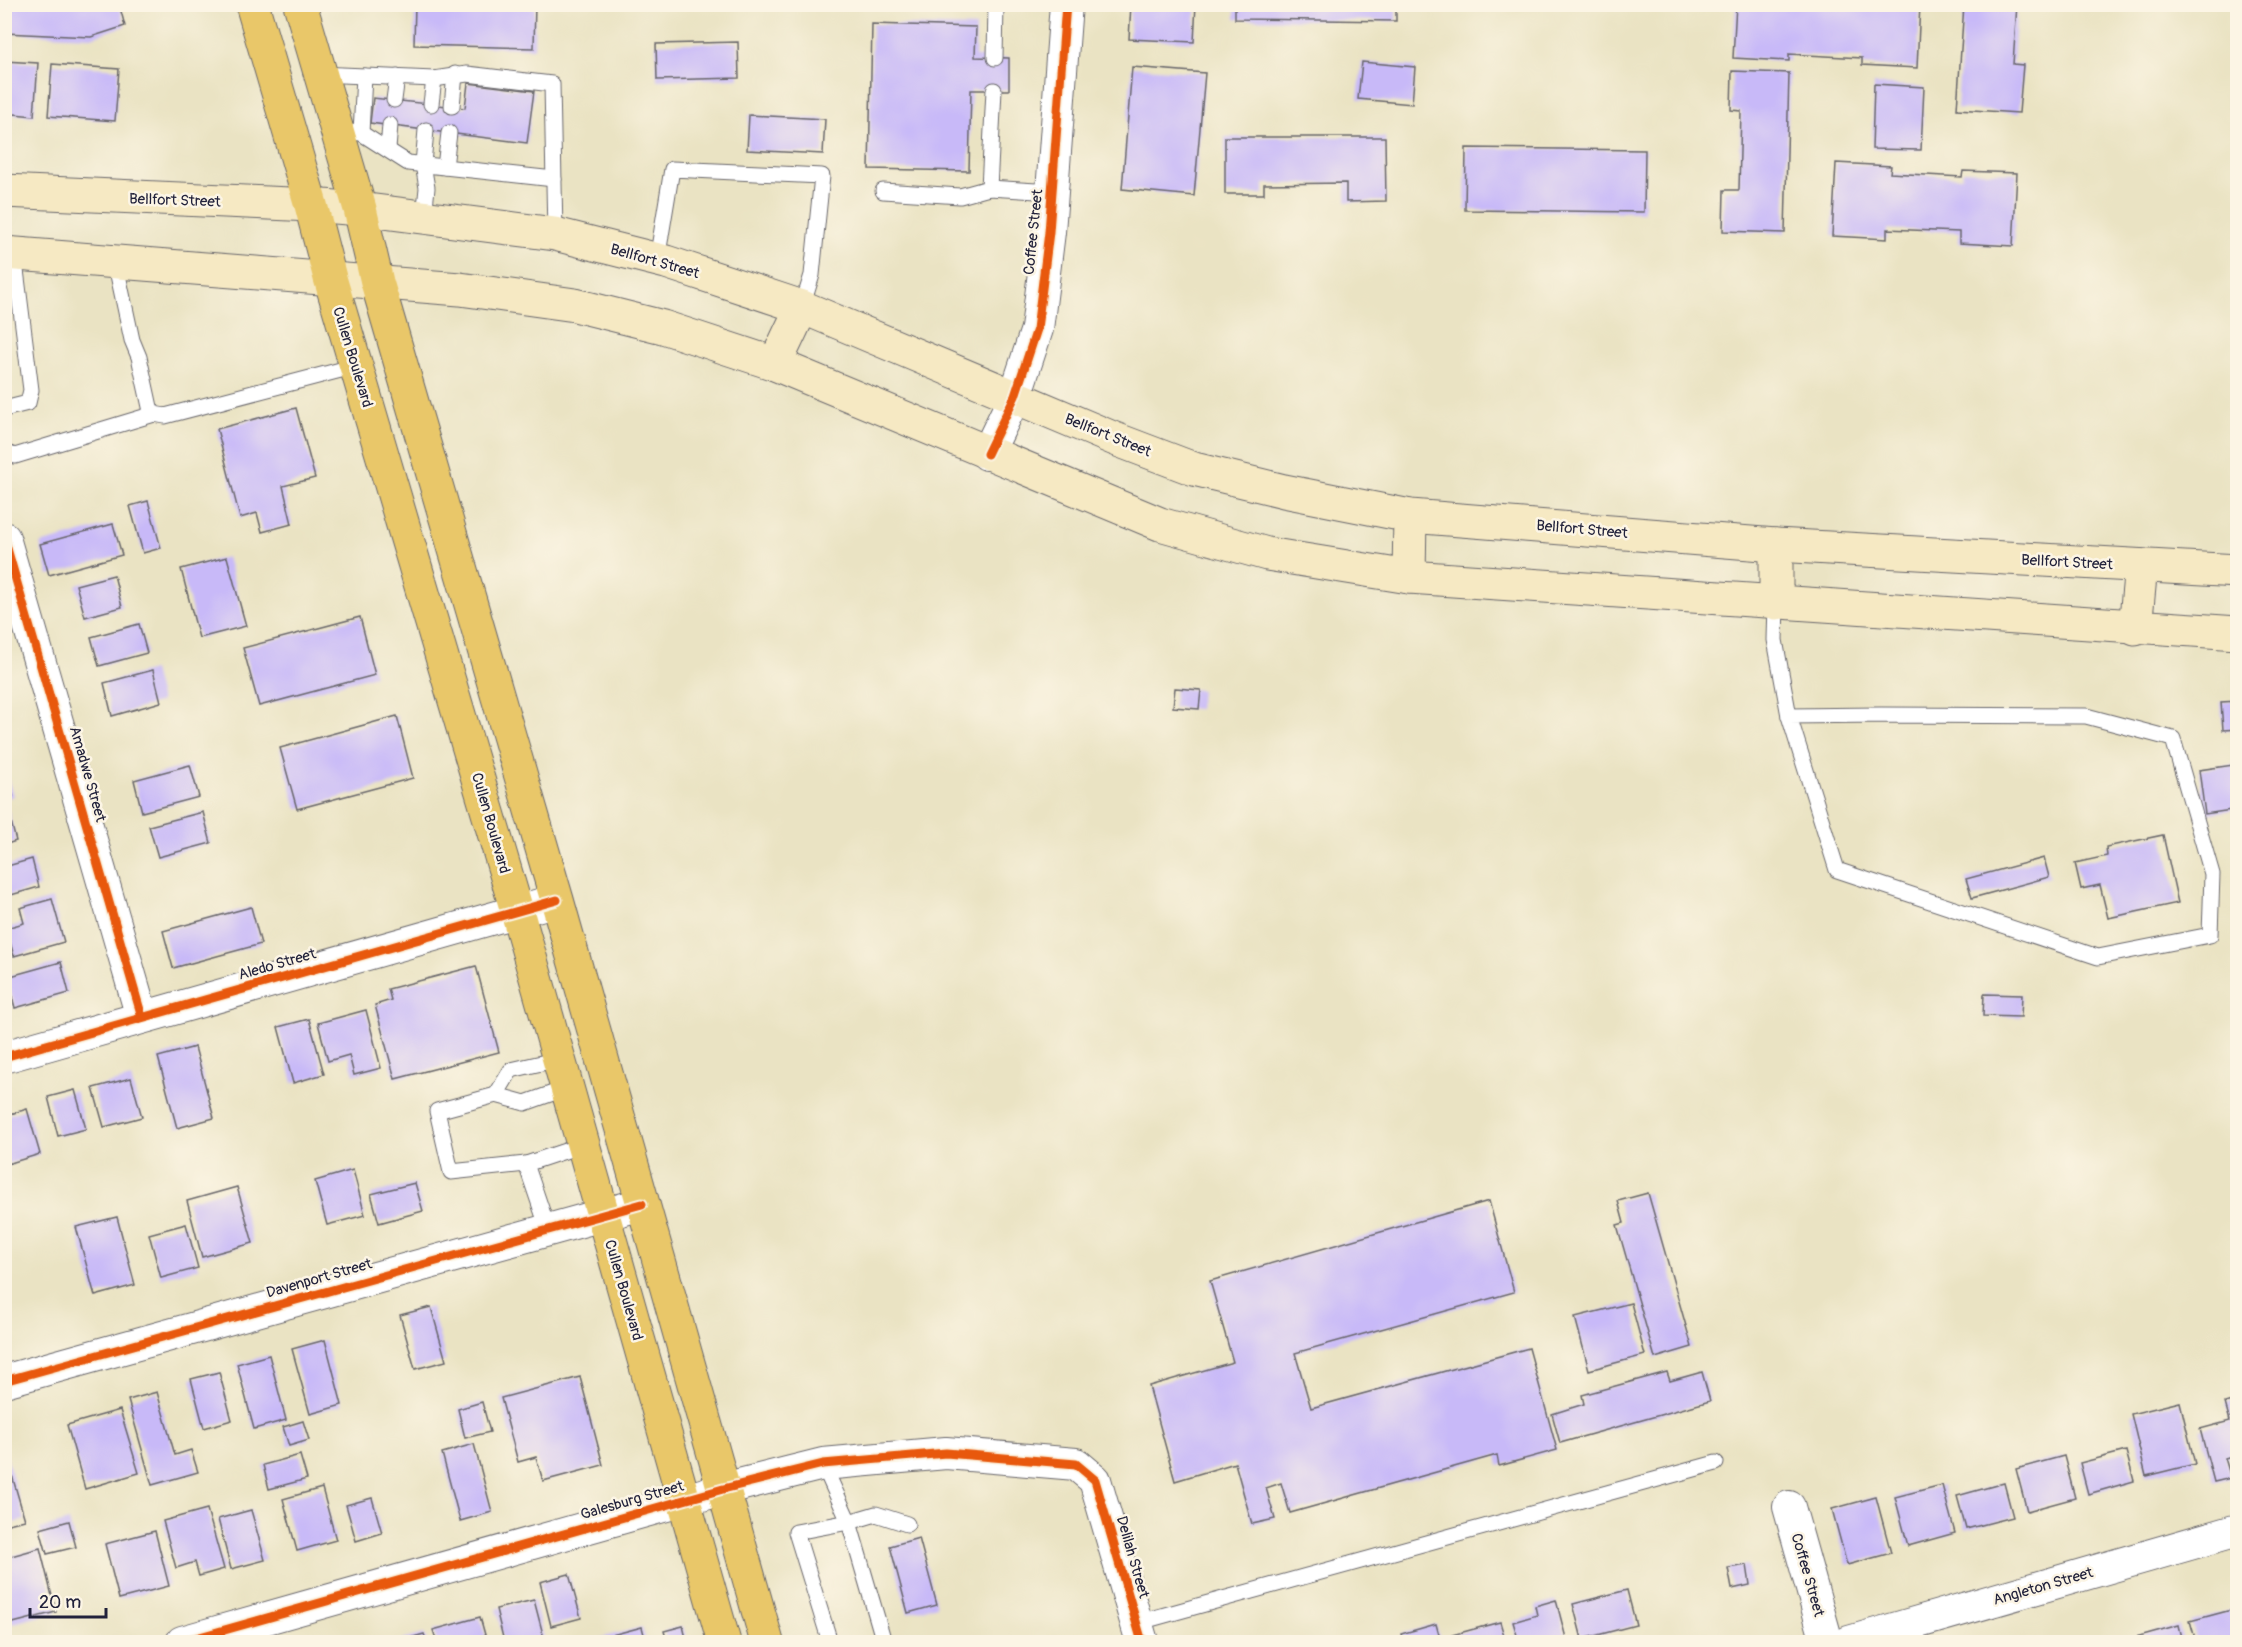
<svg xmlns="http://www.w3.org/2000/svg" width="2242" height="1647" viewBox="0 0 2242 1647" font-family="Pangolin,sans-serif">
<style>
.building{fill:#c8b9f8}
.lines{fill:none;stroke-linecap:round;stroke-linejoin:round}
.lane-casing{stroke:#68666b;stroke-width:17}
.street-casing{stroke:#68666b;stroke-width:34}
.secondary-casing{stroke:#68666b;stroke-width:35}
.primary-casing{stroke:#68666b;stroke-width:35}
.lane{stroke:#fff;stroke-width:15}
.street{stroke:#fff;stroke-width:32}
.secondary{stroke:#f6e9c3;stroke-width:33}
.primary{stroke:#e9c769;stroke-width:33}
.cycleway-casing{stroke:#fcf5e5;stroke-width:13}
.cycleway{stroke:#e8590c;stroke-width:9}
.labels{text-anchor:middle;stroke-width:5;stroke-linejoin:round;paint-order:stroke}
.street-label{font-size:15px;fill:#22223b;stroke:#fcf5e5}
</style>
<rect width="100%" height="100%" fill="#fcf5e5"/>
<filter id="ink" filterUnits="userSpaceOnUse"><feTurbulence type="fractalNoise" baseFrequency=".0167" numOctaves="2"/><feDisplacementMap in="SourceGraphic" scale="12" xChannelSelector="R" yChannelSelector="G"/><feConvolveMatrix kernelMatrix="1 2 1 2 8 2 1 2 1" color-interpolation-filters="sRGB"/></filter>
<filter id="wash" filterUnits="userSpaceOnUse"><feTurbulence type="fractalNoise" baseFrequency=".008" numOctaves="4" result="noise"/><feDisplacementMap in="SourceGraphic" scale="24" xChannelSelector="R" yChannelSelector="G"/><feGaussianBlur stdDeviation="1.35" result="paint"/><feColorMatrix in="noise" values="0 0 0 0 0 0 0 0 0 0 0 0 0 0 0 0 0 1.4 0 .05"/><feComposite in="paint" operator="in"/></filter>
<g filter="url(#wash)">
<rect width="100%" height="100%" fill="#eae3c3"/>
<g id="blocks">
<g class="building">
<polygon points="4,4 119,4 125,26 91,37 4,33"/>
<polygon points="415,4 535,4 534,48 414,45"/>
<polygon points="1131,4 1196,4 1194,42 1129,39"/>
<polygon points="1235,4 1396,4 1396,21 1235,19"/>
<polygon points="1736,4 1920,4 1917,68 1862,65 1862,58 1789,54 1789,61 1733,58"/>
<polygon points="1964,4 2017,4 2013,64 2023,65 2019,113 1957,109"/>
<polygon points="872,24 976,27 975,57 1009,58 1009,90 971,90 969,171 869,169"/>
<polygon points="738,42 739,78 657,80 656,44"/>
<polygon points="4,61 38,63 34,116 4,113"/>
<polygon points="1362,62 1415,67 1412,104 1358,99"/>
<polygon points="52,64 119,69 115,121 48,116"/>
<polygon points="1132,67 1205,73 1194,196 1122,189"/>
<polygon points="1732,71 1789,73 1785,233 1723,231 1724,190 1739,190 1741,111 1731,110"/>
<polygon points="468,83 534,91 527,143 370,123 373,98 465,108"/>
<polygon points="1874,84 1924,87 1921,150 1872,149"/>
<polygon points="749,115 825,119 823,154 747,150"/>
<polygon points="1225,137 1385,137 1386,201 1346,202 1346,183 1264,184 1264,194 1225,194"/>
<polygon points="1466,148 1645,150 1644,212 1465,210"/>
<polygon points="1836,163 1891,166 1890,173 1962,177 1963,171 2017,173 2013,246 1959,243 1959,232 1887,229 1887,239 1832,236"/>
<polygon points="296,408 315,478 283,486 292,524 262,532 257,513 240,518 217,429"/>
<polygon points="148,501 161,548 143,553 130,506"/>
<polygon points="113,524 122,555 49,575 40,544"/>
<polygon points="227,557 246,626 199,638 181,569"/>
<polygon points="114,575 122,607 85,617 76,585"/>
<polygon points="360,617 375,675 259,706 243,648"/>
<polygon points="139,624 147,653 99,666 91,637"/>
<polygon points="153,670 161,702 112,716 104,683"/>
<polygon points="1175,688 1201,690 1199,709 1173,707"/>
<polygon points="2238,701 2238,729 2223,730 2221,702"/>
<polygon points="397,716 413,778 297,809 280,748"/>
<polygon points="190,765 199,797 142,812 134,780"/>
<polygon points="2233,765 2238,786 2238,809 2205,814 2199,770"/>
<polygon points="4,767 13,796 4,799"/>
<polygon points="8,810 16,841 4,845 4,811"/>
<polygon points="203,812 211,843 158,857 149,826"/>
<polygon points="2163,835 2178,903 2108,918 2100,885 2081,889 2075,863 2107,856 2106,847"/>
<polygon points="2044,858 2049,877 1972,898 1966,879"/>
<polygon points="32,859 39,887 4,897 4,867"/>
<polygon points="52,899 64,942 14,956 6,928 24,923 20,908"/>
<polygon points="251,907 261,944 173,968 163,931"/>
<polygon points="61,962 69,993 15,1008 7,977"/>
<polygon points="476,966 499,1052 395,1079 375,1005 391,1000 388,989"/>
<polygon points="1984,994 2022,995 2021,1017 1983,1016"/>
<polygon points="366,1010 381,1068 354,1075 349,1055 328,1061 318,1023"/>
<polygon points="309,1019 324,1074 293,1083 278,1027"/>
<polygon points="195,1047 214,1118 177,1128 158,1057"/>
<polygon points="131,1078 142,1117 104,1127 93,1088"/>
<polygon points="75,1090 86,1129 58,1136 48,1097"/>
<polygon points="27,1109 40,1154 4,1165 4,1116"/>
<polygon points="353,1170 365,1215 327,1225 315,1181"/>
<polygon points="415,1183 423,1211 379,1223 371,1194"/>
<polygon points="237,1187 253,1243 202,1257 187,1201"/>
<polygon points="1648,1193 1692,1347 1655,1358 1617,1225 1624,1223 1618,1201"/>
<polygon points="1489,1201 1514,1292 1295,1353 1311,1408 1529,1348 1557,1450 1499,1466 1497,1455 1290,1513 1281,1483 1266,1488 1275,1519 1252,1524 1235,1463 1175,1481 1149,1386 1233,1362 1210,1281"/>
<polygon points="117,1217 135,1285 95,1296 76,1227"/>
<polygon points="186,1224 198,1268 161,1278 149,1234"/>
<polygon points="1631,1303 1645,1355 1589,1370 1575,1317"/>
<polygon points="431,1307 446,1361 415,1369 400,1315"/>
<polygon points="325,1340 342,1405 310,1414 292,1349"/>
<polygon points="269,1355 286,1420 254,1429 237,1364"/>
<polygon points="219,1372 232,1420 204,1428 191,1379"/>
<polygon points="1667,1372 1670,1381 1702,1372 1710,1401 1560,1443 1552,1414 1584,1404 1582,1395"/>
<polygon points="580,1377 603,1465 543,1481 536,1457 518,1462 501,1398"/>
<polygon points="157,1392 175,1455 191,1450 198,1472 152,1485 128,1400"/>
<polygon points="2238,1399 2238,1454 2225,1458 2231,1478 2214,1482 2200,1429 2230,1421 2225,1403"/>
<polygon points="482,1402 490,1432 465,1438 458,1409"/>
<polygon points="2180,1402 2195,1464 2146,1476 2131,1414"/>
<polygon points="120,1410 139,1473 85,1489 67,1425"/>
<polygon points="303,1421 309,1440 289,1446 283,1427"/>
<polygon points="474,1444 492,1512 460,1521 442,1453"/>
<polygon points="4,1448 25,1520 4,1525"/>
<polygon points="2126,1451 2134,1481 2088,1494 2080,1463"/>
<polygon points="300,1455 307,1479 269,1489 263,1465"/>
<polygon points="2064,1456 2075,1498 2027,1511 2016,1469"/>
<polygon points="2004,1483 2013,1517 1966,1529 1957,1496"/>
<polygon points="1942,1485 1955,1533 1908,1546 1895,1497"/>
<polygon points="322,1488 336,1540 297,1551 283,1499"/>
<polygon points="1876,1497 1891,1553 1847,1565 1832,1509"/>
<polygon points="372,1498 382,1533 356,1541 346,1505"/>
<polygon points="207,1509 224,1569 199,1576 195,1562 176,1568 163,1521"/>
<polygon points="251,1510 265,1560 231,1569 218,1519"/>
<polygon points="69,1521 76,1547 47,1554 40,1529"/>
<polygon points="155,1531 169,1586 119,1599 105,1544"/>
<polygon points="919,1538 937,1605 908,1613 890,1546"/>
<polygon points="40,1548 56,1612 9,1624 4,1607 4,1558"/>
<polygon points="1747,1565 1750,1585 1732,1589 1728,1568"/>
<polygon points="569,1574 581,1618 551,1626 540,1582"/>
<polygon points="1627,1590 1636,1625 1582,1639 1573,1604"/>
<polygon points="534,1600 545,1642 504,1642 496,1609"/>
<polygon points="1556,1600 1567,1642 1519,1642 1513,1622 1537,1615 1535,1606"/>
<polygon points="2235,1609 2238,1618 2238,1642 2196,1642 2190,1621"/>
<polygon points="480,1617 487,1642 437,1642 433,1630"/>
<polygon points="1500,1622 1506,1642 1454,1642 1452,1635"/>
<polygon points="1436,1624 1441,1642 1403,1642 1401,1634"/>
<polygon points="2179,1625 2183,1642 2133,1642 2132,1638"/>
<polygon points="683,1626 687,1642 667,1642 664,1631"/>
<polygon points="642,1627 646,1642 586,1642"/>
<polygon points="424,1634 427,1642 396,1642"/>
</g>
</g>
</g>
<g filter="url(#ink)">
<use href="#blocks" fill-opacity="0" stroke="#68666b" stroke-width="1.5"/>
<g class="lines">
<g class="lane-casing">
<g id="lane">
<polyline points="995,58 996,4"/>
<polyline points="319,74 434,79 467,74 552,84 555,234"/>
<polyline points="394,100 397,77"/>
<polyline points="431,104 434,79"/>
<polyline points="452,106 455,74"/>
<polyline points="336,131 361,133 408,163 554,179"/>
<polyline points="361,133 364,76"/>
<polyline points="388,149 390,125"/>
<polyline points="445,167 449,133"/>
<polyline points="989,188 994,90"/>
<polyline points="883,191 960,196 989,188 1052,192"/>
<polyline points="424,217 427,188 423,164 426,130"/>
<polyline points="657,260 672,169 822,176 812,275 802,307"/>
<polyline points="115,261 132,340 139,357 150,407 154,414 165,416 356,366"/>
<polyline points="4,409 28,403 31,390 14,254"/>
<polyline points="4,452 15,456 154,414"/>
<polyline points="1776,603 1775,640 1789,716"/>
<polygon points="1880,715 2086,716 2173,739 2212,874 2210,935 2098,957 1837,870 1789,716"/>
<polyline points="496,1095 511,1070 559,1059"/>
<polyline points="526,1164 451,1172 437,1111 496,1095 525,1103 567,1088"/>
<polyline points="548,1229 526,1164 583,1145"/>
<polyline points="823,1464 849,1522 884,1642"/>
<polyline points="1136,1623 1716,1463"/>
<polyline points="830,1642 796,1532 849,1522 876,1514 907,1524"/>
</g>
</g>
<g class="street-casing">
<g id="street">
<polyline points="987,454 1015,396 1037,329 1049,232 1066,4"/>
<polyline points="4,538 142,1017"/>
<polyline points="4,1057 557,900"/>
<polyline points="4,1381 642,1204"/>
<polyline points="1789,1507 1827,1642"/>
<polyline points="182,1642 723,1489 823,1464 946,1453 1076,1464 1095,1480 1142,1642"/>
<polyline points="1849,1642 2238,1530"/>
</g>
</g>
<g class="secondary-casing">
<g id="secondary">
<polyline points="4,191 311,205 360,209 555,234 666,262 802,307 1115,439 1194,469 1284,491 1410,516 1776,545 2238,571"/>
<polyline points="4,253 460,289 575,305 663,327 775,364 1160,524 1267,554 1409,577 2238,633"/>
<polyline points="775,364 802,307"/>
<polyline points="1409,577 1410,516"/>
<polyline points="1776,603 1776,545"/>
<polyline points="2135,628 2141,566"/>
</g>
</g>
<g class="primary-casing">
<g id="primary">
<polyline points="252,4 311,205 330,278 517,911 724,1642"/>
<polyline points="300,4 360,209 377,282 557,900 767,1642"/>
</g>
</g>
<use href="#lane" class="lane"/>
<use href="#street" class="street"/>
<use href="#secondary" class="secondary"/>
<use href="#primary" class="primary"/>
<g class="cycleway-casing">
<g id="cycleway">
<polyline points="987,454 1015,396 1037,329 1049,232 1066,4"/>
<polyline points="4,538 142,1017"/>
<polyline points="4,1057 557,900"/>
<polyline points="4,1381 642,1204"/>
<polyline points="182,1642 723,1489 823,1464 946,1453 1076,1464 1095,1480 1142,1642"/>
</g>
</g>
<use href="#cycleway" class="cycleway"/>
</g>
</g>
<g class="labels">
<g class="street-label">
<text transform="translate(175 200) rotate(2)" y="5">Bellfort Street</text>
<text transform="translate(1033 232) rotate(-84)" y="5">Coffee Street</text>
<text transform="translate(655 261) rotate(16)" y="5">Bellfort Street</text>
<text transform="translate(353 357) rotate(73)" y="5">Cullen Boulevard</text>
<text transform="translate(1108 435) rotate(22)" y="5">Bellfort Street</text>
<text transform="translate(1582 529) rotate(5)" y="5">Bellfort Street</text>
<text transform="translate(2067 562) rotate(3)" y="5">Bellfort Street</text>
<text transform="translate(88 774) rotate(74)" y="5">Amadwe Street</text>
<text transform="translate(491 823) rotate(74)" y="5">Cullen Boulevard</text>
<text transform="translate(277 964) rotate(-16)" y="5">Aledo Street</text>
<text transform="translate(319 1278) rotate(-16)" y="5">Davenport Street</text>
<text transform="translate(624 1290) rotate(74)" y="5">Cullen Boulevard</text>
<text transform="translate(632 1500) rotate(-16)" y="5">Galesburg Street</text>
<text transform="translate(1133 1557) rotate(74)" y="5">Delilah Street</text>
<text transform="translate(1808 1575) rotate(74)" y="5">Coffee Street</text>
<text transform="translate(2043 1586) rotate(-16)" y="5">Angleton Street</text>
</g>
</g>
<rect width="2242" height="1647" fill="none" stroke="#fcf5e5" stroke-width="24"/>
<path d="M30 1608v9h76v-9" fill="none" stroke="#22223b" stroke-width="3"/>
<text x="39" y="1608" font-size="18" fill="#22223b" stroke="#fcf5e5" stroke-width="4.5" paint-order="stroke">20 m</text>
</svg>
